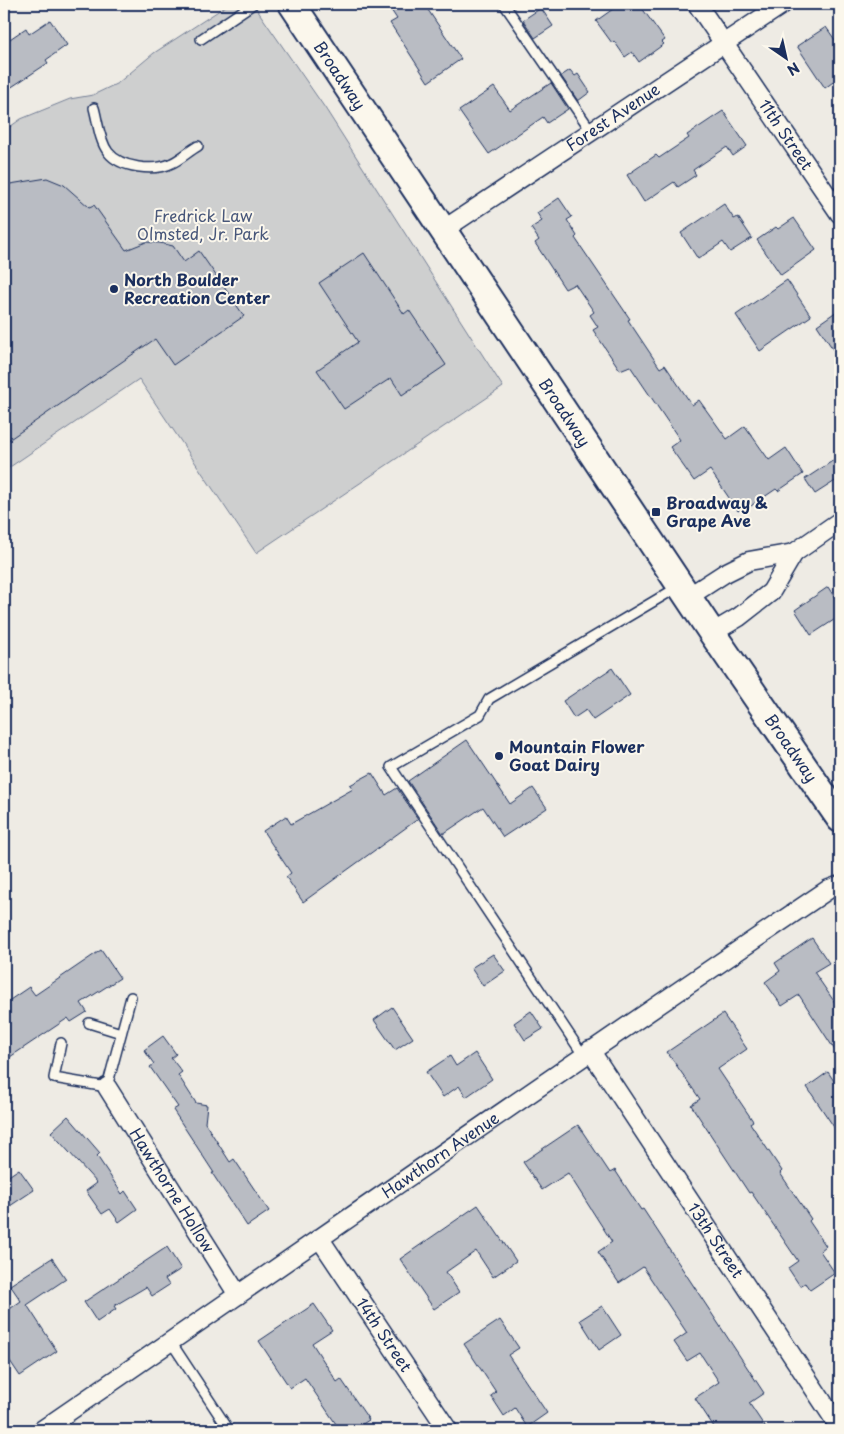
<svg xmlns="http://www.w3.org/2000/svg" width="844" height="1434" viewBox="0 0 844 1434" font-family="'Playpen Sans',sans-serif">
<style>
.green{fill:#cecfcf;stroke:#747f96}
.building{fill:#b9bcc3;stroke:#1b2f5e}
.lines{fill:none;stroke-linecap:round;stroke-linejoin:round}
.service-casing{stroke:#1b2f5e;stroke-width:12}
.minor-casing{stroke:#1b2f5e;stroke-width:21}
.primary-casing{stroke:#1b2f5e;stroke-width:30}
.service{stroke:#fbf7ec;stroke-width:9}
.minor{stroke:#fbf7ec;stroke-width:18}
.primary{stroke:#fbf7ec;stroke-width:26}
.poi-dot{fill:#1b2f5e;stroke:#fbf7ec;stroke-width:2}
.labels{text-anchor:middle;stroke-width:4;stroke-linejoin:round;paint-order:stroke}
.street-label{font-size:16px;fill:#1b2f5e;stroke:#fbf7ec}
.park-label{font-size:16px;fill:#48577a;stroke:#fbf7ec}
.poi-label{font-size:16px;font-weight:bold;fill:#1b2f5e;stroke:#fbf7ec;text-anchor:start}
</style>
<rect width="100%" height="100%" fill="#eeebe4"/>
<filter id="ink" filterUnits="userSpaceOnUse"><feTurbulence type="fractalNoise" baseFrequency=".02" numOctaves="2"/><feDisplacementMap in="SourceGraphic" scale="10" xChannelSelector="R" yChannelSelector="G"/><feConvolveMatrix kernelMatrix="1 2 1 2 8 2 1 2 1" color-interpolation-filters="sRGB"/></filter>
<g filter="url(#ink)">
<polygon class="green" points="229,4 253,4 325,108 503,387 256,553 139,379 4,471 4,131 21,119 70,99 93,95 118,83 154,53"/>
<g class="building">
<polygon points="387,4 424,4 461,59 428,82 390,23 397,19"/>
<polygon points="620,4 639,4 665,40 662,42 664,44 639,62 632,52 625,57 614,41 612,43 596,21"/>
<polygon points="541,8 553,26 535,38 523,20"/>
<polygon points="50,20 67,45 46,60 48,63 4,92 4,43 26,28 29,34"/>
<polygon points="826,27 840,47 840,77 825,88 797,46"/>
<polygon points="570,70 575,76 578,74 590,92 578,101 561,76"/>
<polygon points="551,83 568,109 547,123 543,117 489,154 459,111 494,87 510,110"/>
<polygon points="723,111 747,146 733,156 727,147 693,170 696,175 678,187 674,182 644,202 627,175 656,155 659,158 689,138 687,135"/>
<polygon points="47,178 64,185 89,207 94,205 126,250 146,242 160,243 173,246 184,262 199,251 244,316 173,365 155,339 4,443 4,185"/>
<polygon points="559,198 572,217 567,220 577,236 575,238 630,319 628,320 660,368 665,365 692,405 699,400 727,439 745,426 769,460 786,448 803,474 778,491 776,489 745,510 744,507 738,511 710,470 694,481 670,447 680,440 630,366 620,370 593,330 598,327 590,315 594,312 575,284 565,289 535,243 539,240 531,228 542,221 537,213"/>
<polygon points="724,204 734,219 738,217 752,238 730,252 723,242 698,259 681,233"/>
<polygon points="794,218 816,250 781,275 757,240 776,227 778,229"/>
<polygon points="364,253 404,314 409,310 446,365 402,395 391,378 344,409 317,370 358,342 319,283"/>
<polygon points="787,280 811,316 760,351 736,315"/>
<polygon points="840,309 840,360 817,325"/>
<polygon points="840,456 840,478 815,494 805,479"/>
<polygon points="828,587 840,606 840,616 811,635 795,610"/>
<polygon points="612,668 630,695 593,720 586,710 574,718 563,701"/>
<polygon points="467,740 510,804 533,788 547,808 503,837 483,807 443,834 408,781"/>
<polygon points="372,773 386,795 397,788 418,819 303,902 286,877 291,873 263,831 286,816 291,824 353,789 350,785"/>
<polygon points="812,938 829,963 814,972 840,1010 840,1058 799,995 782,1006 765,982 780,971 775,963"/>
<polygon points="101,950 120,978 81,1003 87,1012 71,1022 68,1018 4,1061 4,1004 29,987 35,995"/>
<polygon points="493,954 505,971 483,986 471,968"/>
<polygon points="392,1007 413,1038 395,1050 374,1020"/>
<polygon points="531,1011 543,1029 525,1040 514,1023"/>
<polygon points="723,1014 747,1049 718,1069 753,1121 750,1123 782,1171 780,1173 811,1219 809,1221 826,1246 820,1251 835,1273 810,1290 805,1283 800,1286 788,1268 798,1261 751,1192 749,1193 691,1105 700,1099 667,1052"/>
<polygon points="163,1036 176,1054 171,1058 182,1072 178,1075 196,1103 207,1105 205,1123 230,1162 234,1159 269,1211 247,1226 212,1173 214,1173 173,1110 178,1107 150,1067 154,1064 144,1050"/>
<polygon points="475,1053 492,1079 466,1097 459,1086 443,1097 426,1072 450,1056 456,1066"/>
<polygon points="828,1072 840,1090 840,1136 807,1087"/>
<polygon points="68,1116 100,1153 97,1156 109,1174 122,1194 125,1191 137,1209 119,1222 110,1209 102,1214 86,1191 97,1183 51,1132"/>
<polygon points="578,1125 610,1173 615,1170 641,1210 643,1209 764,1393 749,1403 767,1430 716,1430 695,1398 719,1382 700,1353 687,1361 674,1342 687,1333 643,1267 619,1283 598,1252 612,1242 568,1173 542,1190 523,1162"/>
<polygon points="19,1169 34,1190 4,1210 4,1179"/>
<polygon points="478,1205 516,1261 493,1277 476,1251 446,1272 459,1292 434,1309 400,1259"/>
<polygon points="167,1247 181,1269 165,1279 169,1285 152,1296 146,1287 114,1306 116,1309 97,1322 84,1302"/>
<polygon points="52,1258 66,1279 27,1305 57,1351 20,1376 4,1352 4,1313 21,1301 10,1285"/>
<polygon points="314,1304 332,1330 312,1343 337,1382 341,1379 369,1420 353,1430 340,1430 305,1378 290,1388 259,1341"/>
<polygon points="602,1306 621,1335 599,1350 580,1320"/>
<polygon points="500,1320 519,1348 508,1355 547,1413 527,1427 515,1408 504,1416 491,1396 496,1392 464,1344"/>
</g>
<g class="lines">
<g class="service-casing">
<g id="service">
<polyline points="504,4 592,132"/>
<polyline points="201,39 253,4"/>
<path d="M94 108C98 122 99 140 108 152 120 168 155 172 172 163 181 159 189 151 198 146"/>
<polyline points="89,1023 121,1033"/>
<polyline points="61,1043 54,1078 107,1087 131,997"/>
<polyline points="583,1055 391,767 480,715 489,699 678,587"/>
<polyline points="171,1342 229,1430"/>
</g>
</g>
<g class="minor-casing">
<g id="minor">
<path id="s1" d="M697 4 840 214"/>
<path id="s2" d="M443 230 783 4"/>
<polyline points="688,597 725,573 749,561 794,553 840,521"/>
<polyline points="712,633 739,617 771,592 794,553"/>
<path id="s3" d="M590 1050 840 1428"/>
<path id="s4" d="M107 1087 238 1295"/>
<path id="s5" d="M320 1239 448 1430"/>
<path id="s6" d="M42 1430C304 1250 565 1067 829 889L840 885"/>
</g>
</g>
<g class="primary-casing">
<g id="primary">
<path id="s7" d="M292 4 712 633 840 819"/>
</g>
</g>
<use href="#service" class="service"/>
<use href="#minor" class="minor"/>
<use href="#primary" class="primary"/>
</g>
</g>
<g class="poi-dot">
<circle cx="114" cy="289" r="5"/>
<rect x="651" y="507" width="10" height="10" rx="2.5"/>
<circle cx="499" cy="756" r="5"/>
</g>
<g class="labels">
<g class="street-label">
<text dy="6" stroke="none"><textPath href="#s7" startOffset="86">Broadway</textPath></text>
<text dy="6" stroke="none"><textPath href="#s2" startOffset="204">Forest Avenue</textPath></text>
<text dy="6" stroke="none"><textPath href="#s1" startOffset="158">11th Street</textPath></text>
<text dy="6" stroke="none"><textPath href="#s7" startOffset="491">Broadway</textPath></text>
<text dy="6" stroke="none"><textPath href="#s7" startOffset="896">Broadway</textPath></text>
<text dy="6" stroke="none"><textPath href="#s6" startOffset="484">Hawthorn Avenue</textPath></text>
<text dy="6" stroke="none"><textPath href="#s4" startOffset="122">Hawthorne Hollow</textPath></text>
<text dy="6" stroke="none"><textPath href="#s3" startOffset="228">13th Street</textPath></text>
<text dy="6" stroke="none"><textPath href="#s5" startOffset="115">14th Street</textPath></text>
</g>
<g class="park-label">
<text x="203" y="222">Fredrick Law<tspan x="203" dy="18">Olmsted, Jr. Park</tspan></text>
</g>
<g class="poi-label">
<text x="124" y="286">North Boulder<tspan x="124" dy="18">Recreation Center</tspan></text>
<text x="666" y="509">Broadway &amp;<tspan x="666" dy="18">Grape Ave</tspan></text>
<text x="509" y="753">Mountain Flower<tspan x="509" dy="18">Goat Dairy</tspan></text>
</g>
</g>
<rect width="844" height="1434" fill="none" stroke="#fbf7ec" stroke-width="20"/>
<rect x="10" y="10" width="824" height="1414" fill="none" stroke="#1b2f5e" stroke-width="2" filter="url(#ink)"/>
<g transform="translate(786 58) rotate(146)" stroke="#fbf7ec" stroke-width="4" paint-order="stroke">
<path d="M0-4L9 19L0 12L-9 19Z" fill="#1b2f5e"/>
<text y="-8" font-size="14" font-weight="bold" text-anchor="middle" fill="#1b2f5e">N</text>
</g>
</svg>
